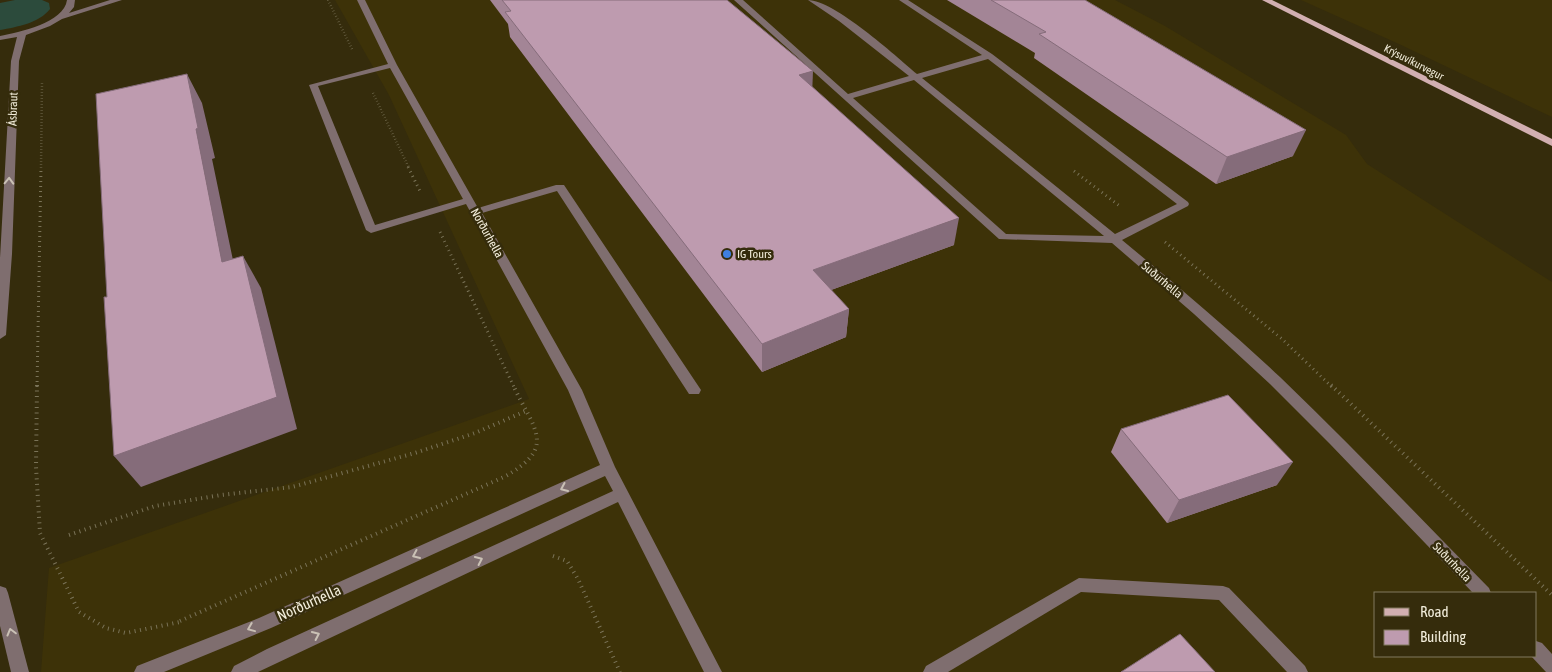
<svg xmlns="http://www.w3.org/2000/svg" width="1552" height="672" viewBox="0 0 1552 672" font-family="'Asap Condensed',sans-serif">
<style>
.built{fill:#3d3208;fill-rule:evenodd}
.green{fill:#2c4b3c}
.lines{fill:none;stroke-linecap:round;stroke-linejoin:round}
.path-far2{stroke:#7a7358;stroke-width:2.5;stroke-dasharray:0.5 2.5;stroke-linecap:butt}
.path-far1{stroke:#7a7358;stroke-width:3;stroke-dasharray:1 4;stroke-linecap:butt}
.path{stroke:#7a7358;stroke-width:4;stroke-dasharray:1 4.5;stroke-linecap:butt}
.minor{fill:#7f6e6f;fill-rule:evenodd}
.major{fill:#d2afb1;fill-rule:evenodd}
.wall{fill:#a38596}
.shaded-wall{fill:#856c7a}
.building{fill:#be9baf;stroke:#856c7a}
.oneway{stroke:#cac1b5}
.shop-dot{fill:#3f7fe0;stroke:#352c0c;stroke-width:2}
.labels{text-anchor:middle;stroke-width:5;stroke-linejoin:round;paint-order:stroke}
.far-street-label{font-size:11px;fill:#f2eddb;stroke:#352c0c}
.street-label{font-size:12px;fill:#f2eddb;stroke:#352c0c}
.poi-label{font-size:12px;fill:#f2eddb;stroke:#352c0c;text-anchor:start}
.near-street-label{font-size:15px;fill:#f2eddb;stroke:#352c0c}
</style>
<rect width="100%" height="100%" fill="#352c0c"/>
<g class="built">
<path d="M335 0H1115L1165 26 1346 135 1367 164 1552 282V672H41L49 568 529 399 389 95ZM1376 593H1536V656H1376Z"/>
<polygon points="1301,0 1552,0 1552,117 1399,44"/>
</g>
<path class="green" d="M15 0H42L49 3 50 9C39 23 17 27 0 30V3Z"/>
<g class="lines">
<g class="path-far2">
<polyline points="328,0 353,51"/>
<polyline points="373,93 409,168"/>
<polyline points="41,168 42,83"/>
</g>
<g class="path-far1">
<polyline points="408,167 420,191"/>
<polyline points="1074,171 1121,207"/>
<polyline points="440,232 514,387"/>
<polyline points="1165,242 1282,339 1332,387"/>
<polyline points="37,387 41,167"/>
</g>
<g class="path">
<polyline points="37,385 36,467 40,533 79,612 106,628 126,633 180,622"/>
<polyline points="1331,385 1552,595"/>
<polyline points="69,535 155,506 221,495 292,487 415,453 475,433 526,411"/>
<polyline points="553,556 567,561 578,579 620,672"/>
<path d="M180 621 504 477C558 447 534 430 513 385"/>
</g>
<g class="minor">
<path d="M67 0H75L74 7 69 13 110 0H122L62 19 50 26 26 35 19 61 12 254 6 335 0 339V258L11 61 17 37 0 40V36C19 32 64 23 67 0Z"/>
<path d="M357 0H365L397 65 478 208 556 185H564L701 390 699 394H689L557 191 482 213 582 390 615 467 722 672H704L618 502 258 672H231L234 666 267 649 613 491 605 476 271 628 164 672H134L137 666 259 618 600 465 568 390 466 204 371 233 366 230 309 85 388 64ZM390 68 463 199 375 225 318 86Z"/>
<path d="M734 0H743L848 94 909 76 839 21 808 0C834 0 896 56 917 74L982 55 899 0H908L992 54 1188 202 1189 204 1188 206 1122 240C1175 284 1229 329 1280 377 1351 445 1419 517 1489 588L1491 593H1473L1330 444 1270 384 1194 314 1112 243 999 239ZM988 59 1177 204 1115 234 922 78ZM914 80 1104 236 1006 234 853 98Z"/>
<polygon points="1079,578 1223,586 1229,588 1305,666 1308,672 1287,672 1219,600 1081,592 948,672 923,672 926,666"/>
<polygon points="0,586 6,588 8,593 29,672 11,672 0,626"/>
<polygon points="1536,641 1542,643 1552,654 1552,672 1546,672 1531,656 1536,656"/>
</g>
<polygon class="major" points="1262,0 1272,0 1552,139 1552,146"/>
</g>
<g class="wall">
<polygon points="490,0 727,0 812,87 954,245 831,290 849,309 846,337 762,372 510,37 508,24"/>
<polygon points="947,0 1085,0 1293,156 1216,184 1034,58 1035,53"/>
<polygon points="1121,429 1277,485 1167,523 1111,452"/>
</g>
<g class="shaded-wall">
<polygon points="813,71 812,96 799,75"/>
<polygon points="187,74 202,103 215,158 212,159 240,294 222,262 196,129"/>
<polygon points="1306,130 1293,156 1216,184 1227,157"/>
<polygon points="959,218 954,245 812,297 813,270"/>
<polygon points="243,256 261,288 297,429 141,487 114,456"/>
<polygon points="849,309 846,337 762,372 762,344"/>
<polygon points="1293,462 1277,485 1167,523 1179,500"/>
</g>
<g class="building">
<polygon points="502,0 727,0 813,71 799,75 959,218 813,270 849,309 762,344 505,12 511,11"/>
<polygon points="991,0 1085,0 1306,130 1227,157 1039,34 1046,32"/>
<polygon points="187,74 198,128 196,129 222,262 243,256 277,397 114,456 104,297 107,297 96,94"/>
<polygon points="1228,395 1293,462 1179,500 1121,429"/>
<polygon points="1180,634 1215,672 1121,672"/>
</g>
<defs><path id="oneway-chevron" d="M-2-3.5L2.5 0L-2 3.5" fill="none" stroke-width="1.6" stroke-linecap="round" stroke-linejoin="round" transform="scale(1.25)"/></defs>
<g class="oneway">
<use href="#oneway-chevron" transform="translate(9 181) rotate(-88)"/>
<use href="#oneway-chevron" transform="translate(564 488) rotate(156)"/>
<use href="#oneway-chevron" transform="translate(416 555) rotate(156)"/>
<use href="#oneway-chevron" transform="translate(479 560) rotate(-25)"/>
<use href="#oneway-chevron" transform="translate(251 628) rotate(158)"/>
<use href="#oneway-chevron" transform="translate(11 632) rotate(-105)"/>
<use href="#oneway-chevron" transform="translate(316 635) rotate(-25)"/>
</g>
<circle class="shop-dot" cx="727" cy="254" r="5"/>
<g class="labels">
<g class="far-street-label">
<text transform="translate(1414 62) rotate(27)" y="4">Krýsuvíkurvegur</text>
</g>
<g class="street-label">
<text transform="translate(13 109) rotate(-88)" y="4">Ásbraut</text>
<text transform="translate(487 233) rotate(61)" y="4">Norðurhella</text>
<text transform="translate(1162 280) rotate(40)" y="4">Suðurhella</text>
<text transform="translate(1452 562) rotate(46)" y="4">Suðurhella</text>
</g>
<g class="poi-label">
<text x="737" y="258">IG Tours</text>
</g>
<g class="near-street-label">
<text transform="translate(309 603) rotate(-24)" y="5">Norðurhella</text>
</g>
</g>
<rect x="1374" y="592" width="162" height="65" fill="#352c0c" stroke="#81795f"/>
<rect x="1384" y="608" width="25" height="8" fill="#d2afb1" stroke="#81795f"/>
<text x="1420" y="617" font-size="15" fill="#f2eddb">Road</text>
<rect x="1384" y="630" width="25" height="15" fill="#be9baf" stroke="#81795f"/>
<text x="1420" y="642" font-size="15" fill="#f2eddb">Building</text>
</svg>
